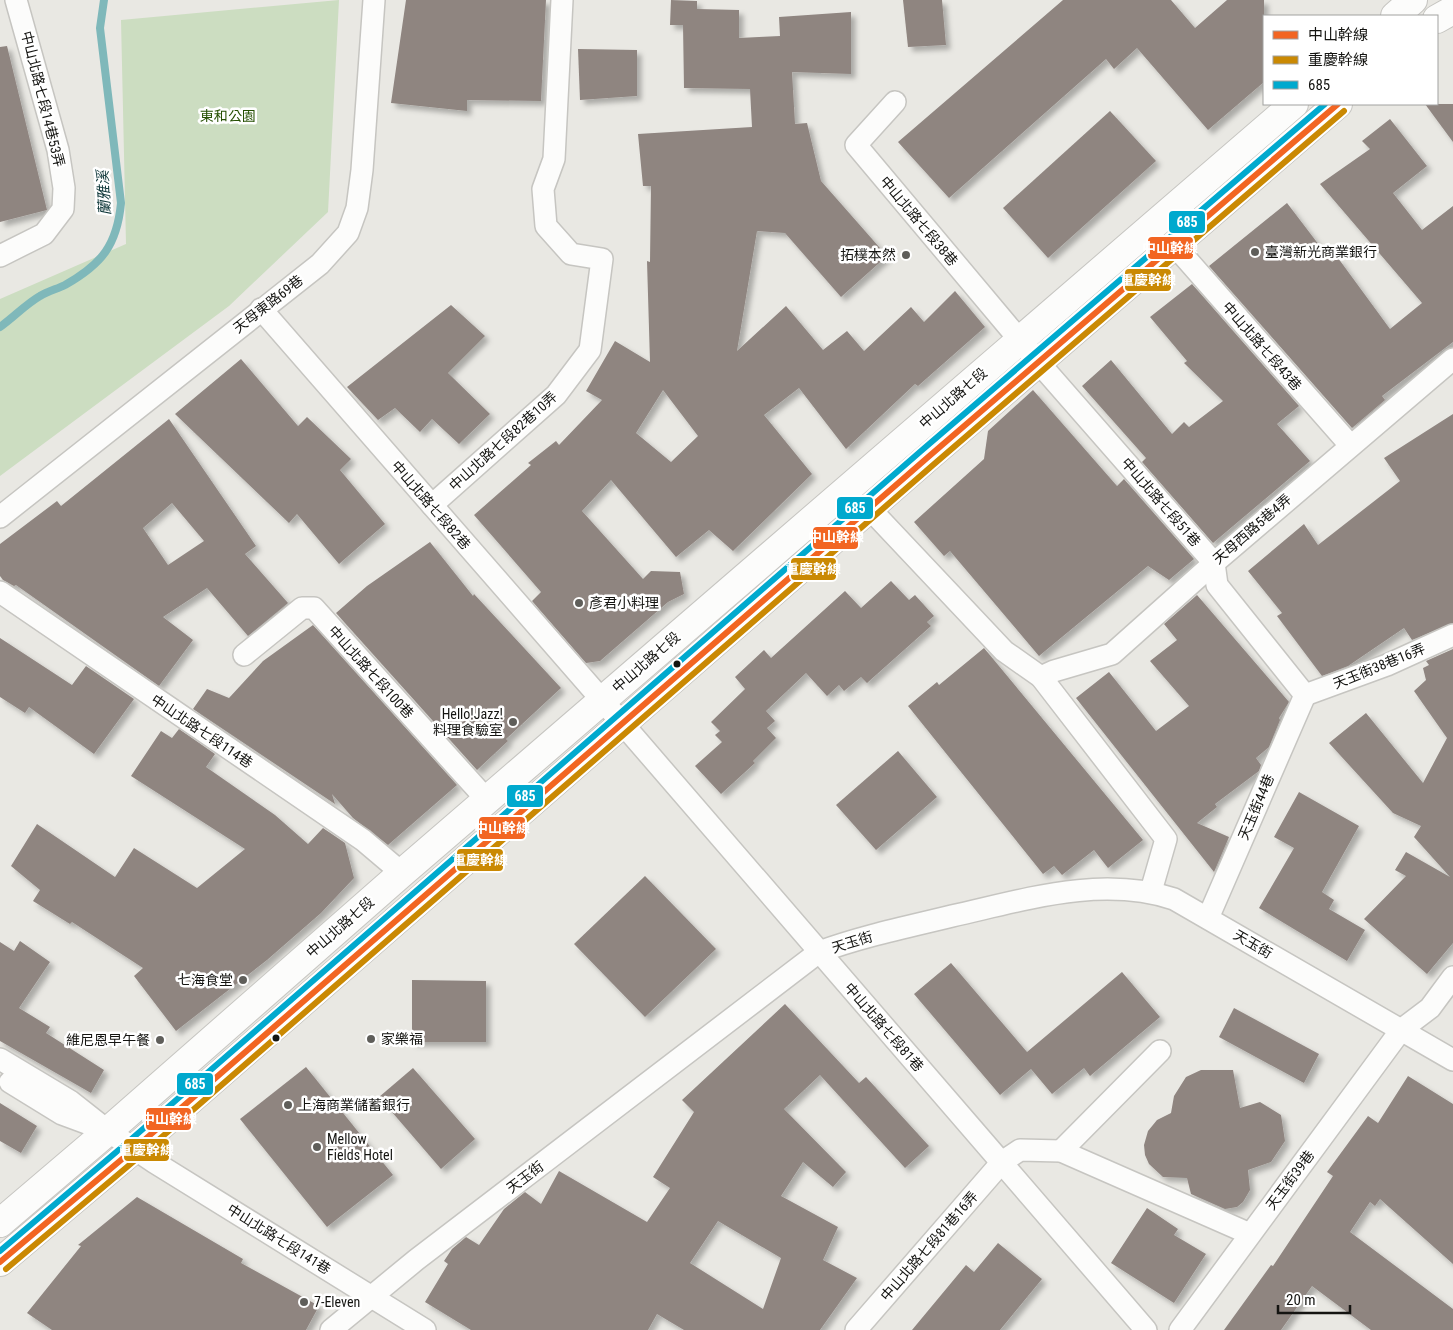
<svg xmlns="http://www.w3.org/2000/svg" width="1453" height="1330" viewBox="0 0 1453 1330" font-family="'Roboto Condensed','Noto Sans TC',sans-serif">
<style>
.green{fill:#ccddc1}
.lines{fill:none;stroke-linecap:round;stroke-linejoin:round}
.stream{stroke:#7fb8ba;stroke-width:8}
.building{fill:#8f8580;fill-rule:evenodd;filter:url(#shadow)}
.street-casing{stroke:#c6c5c1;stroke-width:24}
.secondary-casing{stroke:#c6c5c1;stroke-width:30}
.street{stroke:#fcfcfb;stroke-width:21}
.secondary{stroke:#fcfcfb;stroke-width:28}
.bus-1-casing{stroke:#fff;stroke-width:10}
.bus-2-casing{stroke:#fff;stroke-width:10}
.bus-3-casing{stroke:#fff;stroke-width:10}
.bus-1{stroke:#f26522;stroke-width:6}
.bus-2{stroke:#ca8903;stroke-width:6}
.bus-3{stroke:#00a9ce;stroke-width:6}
.poi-dot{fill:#5f5e5a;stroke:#fff;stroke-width:2}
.bus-dot{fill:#141411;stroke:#fff;stroke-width:2}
.labels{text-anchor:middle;stroke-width:5;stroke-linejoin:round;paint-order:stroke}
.street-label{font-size:14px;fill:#141411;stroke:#fff}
.park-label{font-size:14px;fill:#265003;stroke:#fff}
.poi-label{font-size:14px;fill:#141411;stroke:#fff;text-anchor:start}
.water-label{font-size:15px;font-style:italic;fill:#10383a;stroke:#fff}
.line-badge{stroke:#fff;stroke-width:2}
.badge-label{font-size:14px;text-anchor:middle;font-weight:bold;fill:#fff}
</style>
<defs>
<filter id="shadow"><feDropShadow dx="4.5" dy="4.5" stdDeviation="2.5" flood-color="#0004"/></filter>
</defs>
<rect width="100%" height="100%" fill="#e9e8e3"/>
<polygon class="green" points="339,0 328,212 229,306 0,476 0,299 126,244 121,20"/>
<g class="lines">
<path class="stream" d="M0 327C14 317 26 304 40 296 48 291 57 289 65 285 102 264 117 245 121 203L100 28 104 0"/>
</g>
<g class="building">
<polygon points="406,0 546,0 541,101 467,100 467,111 391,103"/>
<path d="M671 0 697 1V9L739 10V38L780 36 779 17 851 12V74L792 72 795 124 807 123 821 181 887 256 841 297 785 233 757 231 737 351 786 306 823 350 847 331 864 351 911 307 924 322 955 291 985 327 918 386 915 384 846 449 799 388 764 415 812 474 733 551 709 530 676 557 611 480 582 511 643 579 651 571 680 572 684 594 668 602 600 661 586 663 532 601 541 592 474 515 531 465 528 463 556 441 559 445 602 400 586 391 615 341 650 362 647 261 650 262 651 186H643L638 134 752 127 750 89 684 88 683 25H670ZM663 390 698 436 671 462 636 433Z"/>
<polygon points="903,0 942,0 946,45 908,47"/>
<polygon points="1063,0 1171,0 1195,28 1227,0 1264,0 1264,82 1208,130 1137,48 1114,69 1106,59 949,198 898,142"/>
<polygon points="7,46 47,210 0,222 0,47"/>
<polygon points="578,49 637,50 637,96 580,100"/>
<polygon points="1425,104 1453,104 1453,142"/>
<polygon points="1110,111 1156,161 1048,258 1003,208"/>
<polygon points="1390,119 1427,166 1393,193 1422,230 1453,206 1453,342 1382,396 1385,400 1352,428 1209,266 1287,203 1332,262 1338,258 1390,329 1422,303 1320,184 1370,149 1362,141"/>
<polygon points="1192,284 1299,406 1277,424 1310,461 1213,543 1142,462 1146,458 1082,386 1111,360 1172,434 1184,422 1189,427 1223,401 1184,363 1187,361 1150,317"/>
<polygon points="451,305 485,336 448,373 490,414 459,444 432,419 420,432 395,408 378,420 347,387"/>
<polygon points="241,359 298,426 307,417 351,459 340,470 385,524 339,564 297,514 289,523 175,414"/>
<polygon points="1033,390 1117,486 1124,479 1194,559 1169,580 1148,566 1039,656 950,551 944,556 914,522 984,459 988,431"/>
<polygon points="1453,414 1453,623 1412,640 1404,628 1348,666 1322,676 1277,616 1282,613 1248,571 1304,524 1318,545 1400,481 1384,458"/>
<path d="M169 419 256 546 245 554 288 603 248 636 207 588 163 617 193 640 159 686 16 585 14 586 3 580 0 576V544L57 501 61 506ZM172 503 204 541 168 565 143 528Z"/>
<polygon points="430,542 473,596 474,594 561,688 506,739 508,741 477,770 336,613 367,586"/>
<polygon points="891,581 909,600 915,595 934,616 927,622 931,626 867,683 861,677 844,691 839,685 827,696 806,673 766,711 775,721 767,728 776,738 753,761 755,763 721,794 695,766 722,742 715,735 720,731 711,722 745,689 735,677 764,650 771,658 845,591 861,608"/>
<polygon points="1197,595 1289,702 1279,718 1280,720 1269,747 1256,758 1261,765 1259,771 1215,804 1217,807 1197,823 1229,837 1214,872 1076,698 1109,672 1156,731 1189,706 1150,661 1177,640 1164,624"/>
<polygon points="313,625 457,785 388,845 353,818 332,794 335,804 193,709 207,689 229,698 263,661"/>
<polygon points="0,638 72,685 86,666 134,699 94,754 29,707 25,713 0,697"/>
<polygon points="984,648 1143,840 1108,868 1094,850 1062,875 1054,866 1043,874 908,706 937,682 939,685"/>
<polygon points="1453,649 1453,943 1427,974 1364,919 1406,876 1395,870 1406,852 1450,877 1414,837 1421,826 1393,813 1329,743 1366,713 1423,783 1447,738 1414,691 1426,680 1423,668 1429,665 1426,661"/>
<polygon points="179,729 215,754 206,767 275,815 308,844 323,828 345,843 354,878 321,913 267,960 176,1031 134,976 143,968 72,922 70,924 33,901 40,890 11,866 37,824 115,877 134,848 197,888 245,849 131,776 161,731 172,738"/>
<polygon points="898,751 937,797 876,850 836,805"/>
<polygon points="1299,792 1359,826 1322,892 1334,900 1329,909 1365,930 1347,961 1259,908 1294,848 1274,837"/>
<polygon points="645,876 716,949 645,1017 574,944"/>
<polygon points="20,941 50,962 19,1008 50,1027 46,1033 104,1070 91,1093 0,1041 0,942 14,951"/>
<polygon points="951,963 1027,1052 1122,972 1160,1017 1090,1076 1084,1068 1052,1094 1031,1069 1000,1095 914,994"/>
<polygon points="412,980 486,981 486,1042 412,1042"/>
<path d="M785 1004 859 1083 866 1077 929 1146 905 1168 820 1075 784 1109 846 1172 833 1187 803 1162 781 1196 838 1227 823 1260 857 1278 820 1330H684L657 1314 648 1330H471L425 1302 448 1264 444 1261 452 1249 466 1237 479 1245 504 1209 525 1192 541 1204 559 1171 647 1222 670 1188 653 1177 694 1112 682 1100ZM718 1221 781 1258 763 1309 690 1263Z"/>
<polygon points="1234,1008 1319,1054 1304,1083 1219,1037"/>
<polygon points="306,1067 393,1175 327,1227 240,1119"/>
<polygon points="413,1068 475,1139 441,1169 379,1097"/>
<polygon points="1201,1070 1233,1070 1240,1108 1260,1102 1281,1115 1285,1141 1271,1162 1248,1170 1250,1190 1243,1202 1237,1207 1225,1209 1191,1194 1187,1178 1163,1177 1149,1164 1145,1155 1144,1145 1148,1131 1157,1120 1171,1113 1174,1096 1186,1077"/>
<polygon points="1408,1076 1453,1104 1453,1264 1380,1199 1375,1206 1370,1202 1350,1232 1453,1309 1453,1330 1371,1330 1312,1286 1281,1330 1224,1330 1271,1265 1273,1266 1333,1176 1327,1172 1368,1116 1378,1123"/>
<polygon points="0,1103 37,1126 21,1153 0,1141"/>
<polygon points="137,1197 243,1259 241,1263 319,1306 306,1330 52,1330 27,1313 81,1246 78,1245"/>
<polygon points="1147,1208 1178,1229 1174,1235 1206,1254 1174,1303 1111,1263"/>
<polygon points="998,1243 1042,1279 1000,1330 912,1330 966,1265 974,1272"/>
</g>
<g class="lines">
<g class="street-casing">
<g id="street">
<polyline points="895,102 856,145 1039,363 1214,563 1217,585 1305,695"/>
<polyline points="1175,246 1350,445"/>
<polyline points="0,256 44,234 63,209 64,188 58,150 16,0"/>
<polyline points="261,309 622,723 1146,1330"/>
<polyline points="432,505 556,395 590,350 602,259 571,254 546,226 543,189 554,159 562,0"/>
<polyline points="870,509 1004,651 1041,677 1166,839 1151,891"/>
<polyline points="0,517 320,264 348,233 357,208 362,170 374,0"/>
<polyline points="0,592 363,840 402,873"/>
<polyline points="244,655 302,608 314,608 487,800"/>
<polyline points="1041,677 1054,671 1112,654 1214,563 1453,359"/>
<polyline points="1305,695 1387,665 1453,635"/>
<polyline points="1208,918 1305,695"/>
<polyline points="0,1059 70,1101 108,1131 154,1162 425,1330"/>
<polyline points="10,1082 62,1114 89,1124"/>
<polyline points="1061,1151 1160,1051"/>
<path d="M331 1330 416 1260 819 952C863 936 907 927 952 916 1024 900 1101 875 1174 899L1453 1060"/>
<polyline points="856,1330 1002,1162 1020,1150 1061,1151 1250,1234"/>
<polyline points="1180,1330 1401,1030 1430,1008 1453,977"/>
</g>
</g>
<g class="secondary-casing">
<g id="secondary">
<polyline points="1395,16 1413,0"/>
<polyline points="1437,19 1453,10"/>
<polyline points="0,1223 108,1131 402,873 1294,104"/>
<polyline points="0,1262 134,1149 927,458 1338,104"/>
</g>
</g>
<use href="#street" class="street"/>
<use href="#secondary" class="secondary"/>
<g class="bus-1-casing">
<polyline id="bus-1" points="0,1262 134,1149 927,458 1338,104"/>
</g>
<g class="bus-2-casing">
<polyline id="bus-2" points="6,1269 140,1156 933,465 1344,111"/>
</g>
<g class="bus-3-casing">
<polyline id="bus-3" points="0,1251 128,1142 921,451 1325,104"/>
</g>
<use href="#bus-1" class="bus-1"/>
<use href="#bus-2" class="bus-2"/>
<use href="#bus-3" class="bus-3"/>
</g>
<g class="poi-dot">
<circle cx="1255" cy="252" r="5"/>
<circle cx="906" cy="255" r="5"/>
<circle cx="579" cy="603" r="5"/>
<circle cx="513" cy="722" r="5"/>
<circle cx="243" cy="980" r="5"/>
<circle cx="371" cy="1039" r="5"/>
<circle cx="160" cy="1040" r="5"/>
<circle cx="288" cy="1105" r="5"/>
<circle cx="317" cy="1147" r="5"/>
<circle cx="304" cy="1302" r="5"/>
</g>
<g class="bus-dot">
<circle cx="677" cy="664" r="4.5"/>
<circle cx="276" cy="1038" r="4.5"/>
</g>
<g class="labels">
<g class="street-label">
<text transform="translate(43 99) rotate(76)" y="5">中山北路七段14巷53弄</text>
<text transform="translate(919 221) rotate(50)" y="5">中山北路七段38巷</text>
<text transform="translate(268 304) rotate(-38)" y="5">天母東路69巷</text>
<text transform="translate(1262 346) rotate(49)" y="5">中山北路七段43巷</text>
<text transform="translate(953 398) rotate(-41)" y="5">中山北路七段</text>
<text transform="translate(503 441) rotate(-42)" y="5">中山北路七段82巷10弄</text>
<text transform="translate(1161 502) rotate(49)" y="5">中山北路七段51巷</text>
<text transform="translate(431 505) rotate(49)" y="5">中山北路七段82巷</text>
<text transform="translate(1252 529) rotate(-41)" y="5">天母西路5巷4弄</text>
<text transform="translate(646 662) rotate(-41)" y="5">中山北路七段</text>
<text transform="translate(1379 666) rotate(-22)" y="5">天玉街38巷16弄</text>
<text transform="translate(371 672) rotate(48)" y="5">中山北路七段100巷</text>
<text transform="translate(202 731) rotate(34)" y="5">中山北路七段114巷</text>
<text transform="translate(1256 807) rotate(-67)" y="5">天玉街44巷</text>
<text transform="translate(340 927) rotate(-41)" y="5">中山北路七段</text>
<text transform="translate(852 942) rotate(-17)" y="5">天玉街</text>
<text transform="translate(1253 944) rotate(30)" y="5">天玉街</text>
<text transform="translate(884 1027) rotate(49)" y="5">中山北路七段81巷</text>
<text transform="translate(525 1177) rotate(-37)" y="5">天玉街</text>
<text transform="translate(1290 1180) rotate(-53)" y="5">天玉街39巷</text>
<text transform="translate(279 1239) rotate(32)" y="5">中山北路七段141巷</text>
<text transform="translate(929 1246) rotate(-49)" y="5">中山北路七段81巷16弄</text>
</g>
<g class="park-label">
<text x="228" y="121">東和公園</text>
</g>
<g class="poi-label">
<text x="1265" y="257">臺灣新光商業銀行</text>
<text x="896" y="260" text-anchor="end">拓樸本然</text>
<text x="589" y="608">彥君小料理</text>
<text x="503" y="719" text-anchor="end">Hello!Jazz!<tspan x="503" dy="16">料理食驗室</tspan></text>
<text x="233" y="985" text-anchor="end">七海食堂</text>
<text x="381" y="1044">家樂福</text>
<text x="150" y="1045" text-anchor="end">維尼恩早午餐</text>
<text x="298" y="1110">上海商業儲蓄銀行</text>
<text x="327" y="1144">Mellow<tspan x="327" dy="16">Fields Hotel</tspan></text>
<text x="314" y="1307">7-Eleven</text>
</g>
<g class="water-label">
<text transform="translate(104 193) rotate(-93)" y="5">蘭雅溪</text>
</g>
</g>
<g class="line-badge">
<rect x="1168" y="210" width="38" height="24" rx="5" fill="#00a9ce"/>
<rect x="1147" y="236" width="47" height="24" rx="5" fill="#f26522"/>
<rect x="1124" y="268" width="48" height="24" rx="5" fill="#ca8903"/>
<rect x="836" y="496" width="38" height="24" rx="5" fill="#00a9ce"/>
<rect x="812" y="526" width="47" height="24" rx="5" fill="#f26522"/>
<rect x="790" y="557" width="47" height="24" rx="5" fill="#ca8903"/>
<rect x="506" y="784" width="38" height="24" rx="5" fill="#00a9ce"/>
<rect x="478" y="816" width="48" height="24" rx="5" fill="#f26522"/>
<rect x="456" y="848" width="48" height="24" rx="5" fill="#ca8903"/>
<rect x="176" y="1072" width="38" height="24" rx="5" fill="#00a9ce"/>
<rect x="145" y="1107" width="47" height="24" rx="5" fill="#f26522"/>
<rect x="123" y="1138" width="47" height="24" rx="5" fill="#ca8903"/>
</g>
<g class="badge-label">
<text x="1187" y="227">685</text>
<text x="1170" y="253">中山幹線</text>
<text x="1148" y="285">重慶幹線</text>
<text x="855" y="513">685</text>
<text x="836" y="542">中山幹線</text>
<text x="813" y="574">重慶幹線</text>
<text x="525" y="801">685</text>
<text x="502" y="833">中山幹線</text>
<text x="480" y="865">重慶幹線</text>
<text x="195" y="1089">685</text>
<text x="169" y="1124">中山幹線</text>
<text x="146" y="1155">重慶幹線</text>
</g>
<rect x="1263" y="15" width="175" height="90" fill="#ffffff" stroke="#a1a1a0"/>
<rect x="1273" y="31" width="25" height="8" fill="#f26522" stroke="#a1a1a0"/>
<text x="1308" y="40" font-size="15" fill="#141411">中山幹線</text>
<rect x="1273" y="56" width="25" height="8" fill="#ca8903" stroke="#a1a1a0"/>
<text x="1308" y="65" font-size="15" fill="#141411">重慶幹線</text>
<rect x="1273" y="81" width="25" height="8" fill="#00a9ce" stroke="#a1a1a0"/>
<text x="1308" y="90" font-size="15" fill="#141411">685</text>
<path d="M1278 1305v8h72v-8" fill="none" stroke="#141411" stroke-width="2.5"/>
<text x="1286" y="1305" font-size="15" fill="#141411" stroke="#ffffff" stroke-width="4" paint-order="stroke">20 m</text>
</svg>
